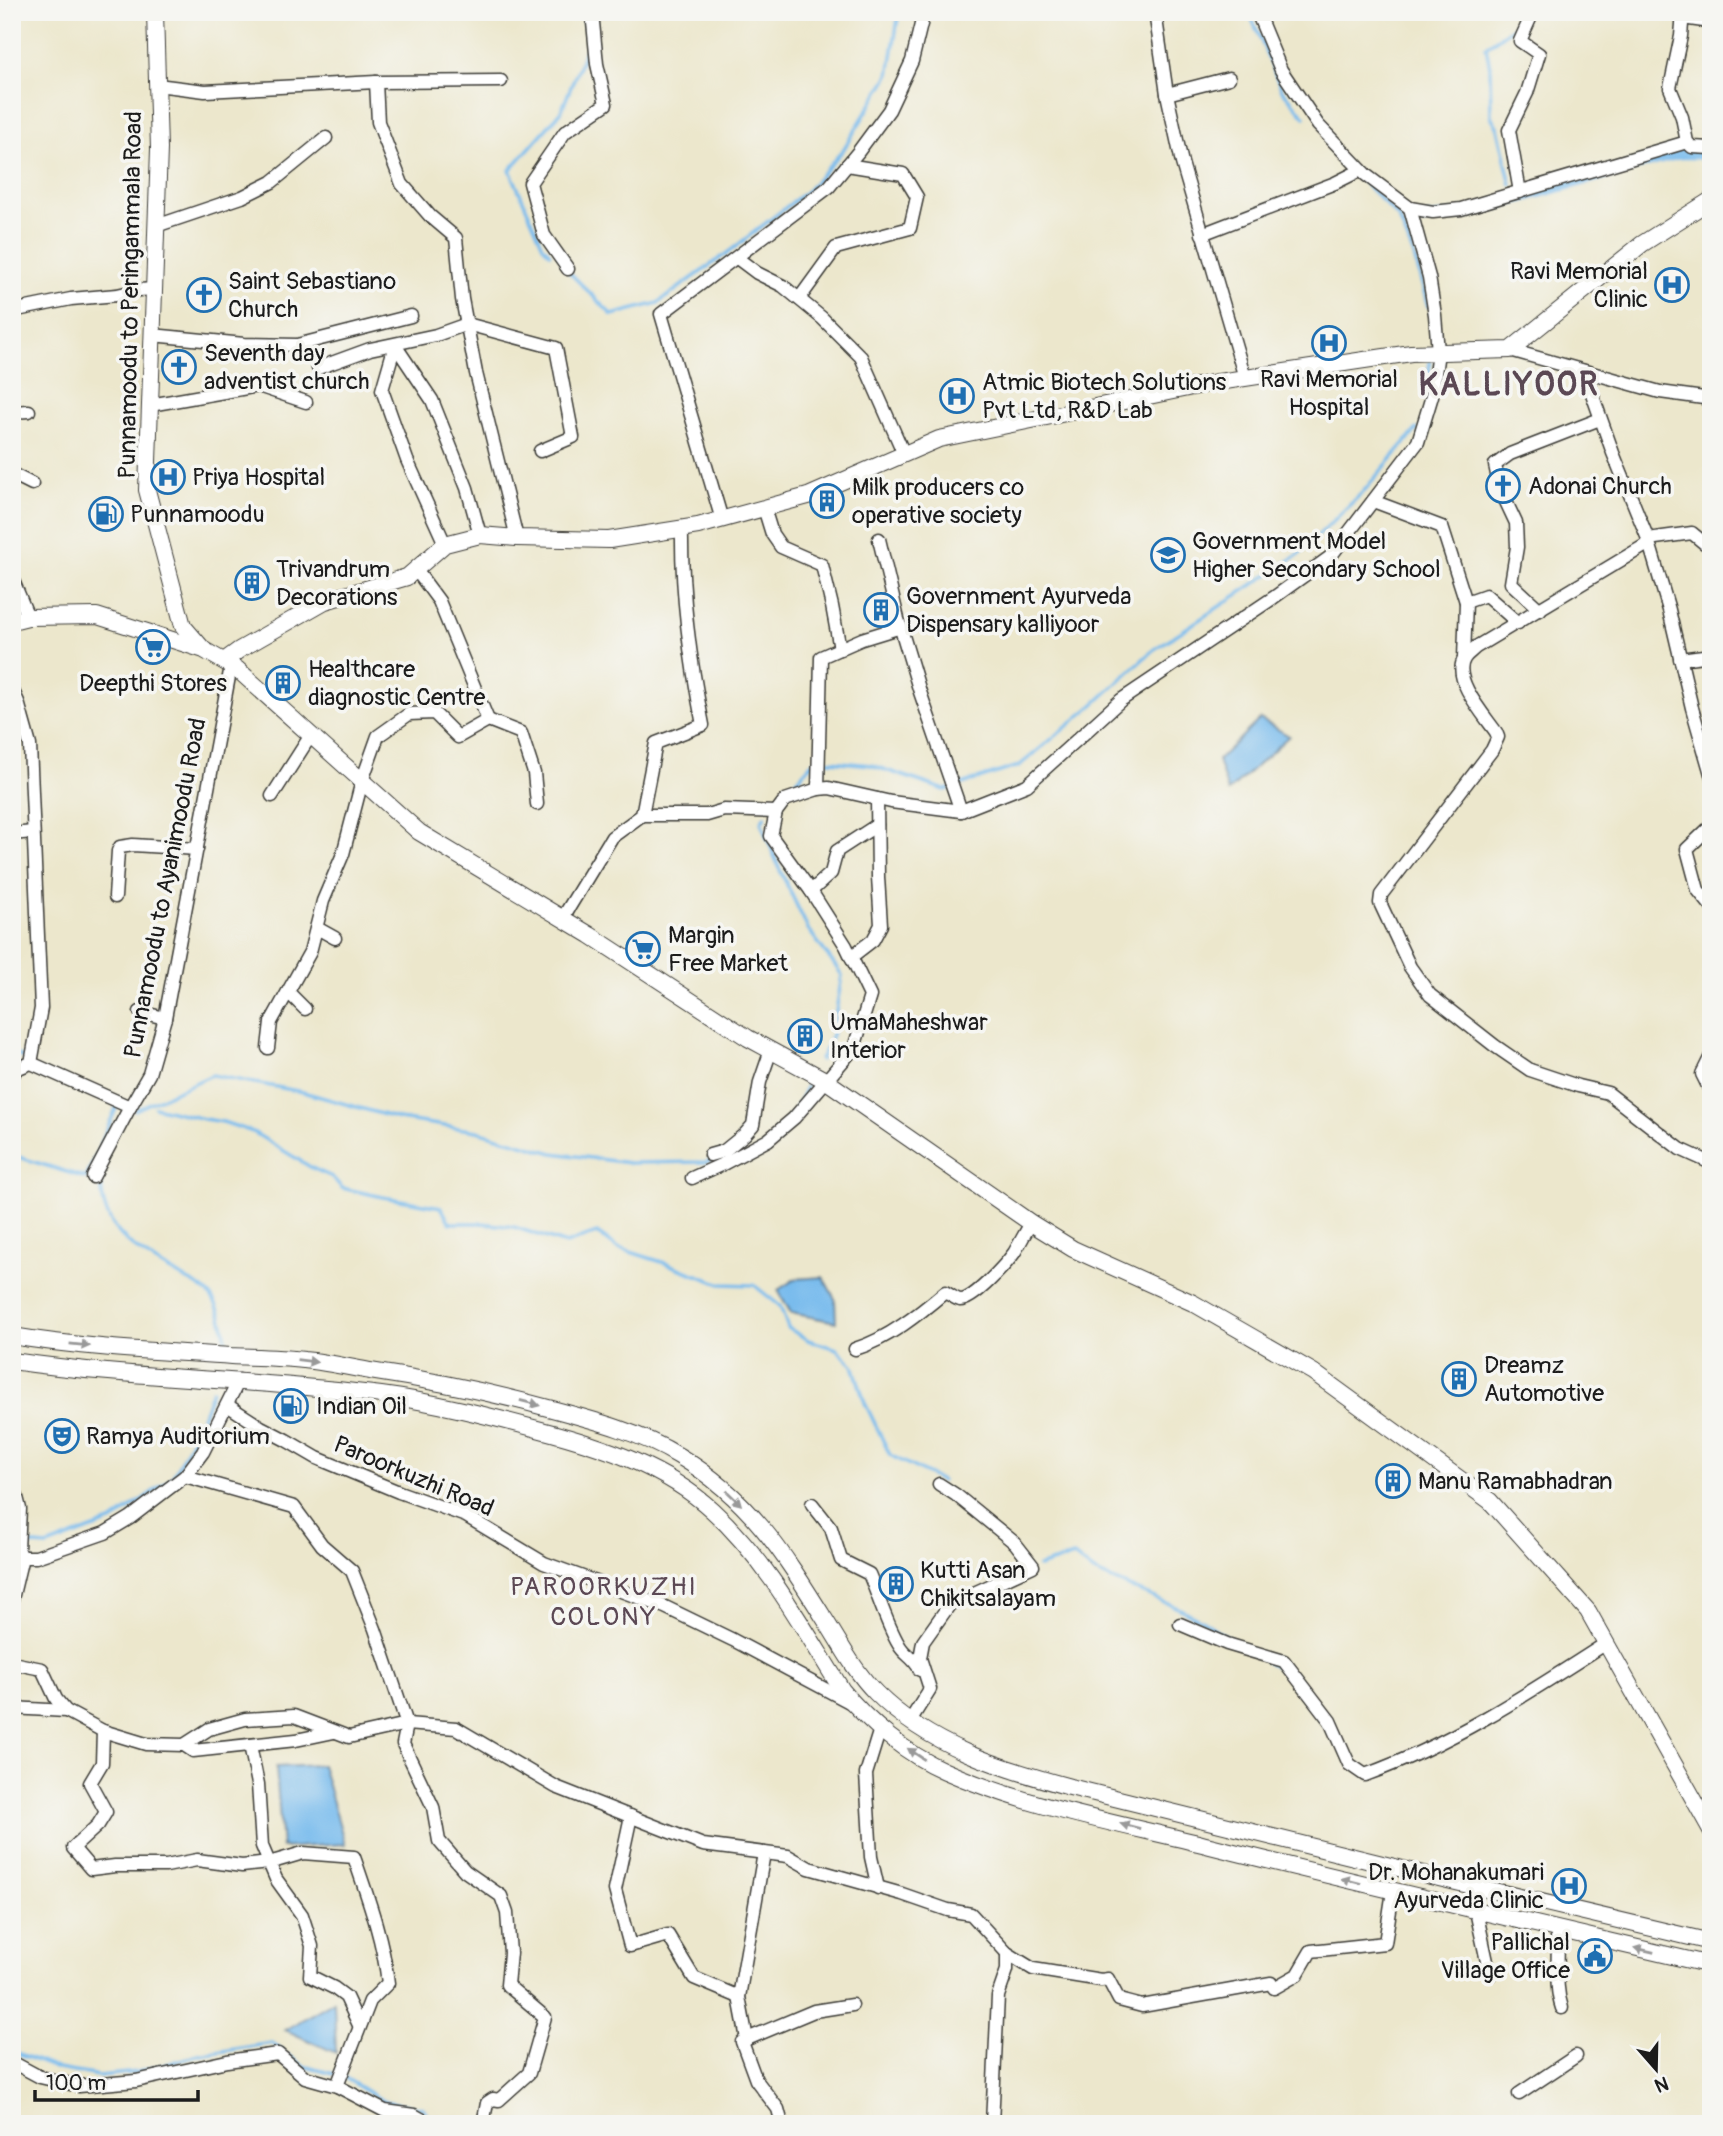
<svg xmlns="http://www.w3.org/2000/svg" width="1723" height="2136" viewBox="0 0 1723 2136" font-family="Pangolin,sans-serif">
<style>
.water{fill:#78bbed;stroke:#4a6c84;stroke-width:2}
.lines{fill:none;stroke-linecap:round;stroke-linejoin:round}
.stream{stroke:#78bbed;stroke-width:3.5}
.canal{stroke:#78bbed;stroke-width:10}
.minor-casing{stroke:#3b3a36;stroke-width:15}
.major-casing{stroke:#3b3a36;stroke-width:18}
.minor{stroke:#fff;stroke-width:12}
.major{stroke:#fff;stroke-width:16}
.oneway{fill:#999}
.labels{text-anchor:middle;stroke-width:7;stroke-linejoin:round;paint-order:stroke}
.poi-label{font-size:24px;fill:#1c1c1c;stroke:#f6f6f2;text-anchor:start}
.street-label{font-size:24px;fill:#1c1c1c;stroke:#f6f6f2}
.neighbourhood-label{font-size:26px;letter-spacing:2px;fill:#5b4854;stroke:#f6f6f2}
.district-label{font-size:32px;font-weight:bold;letter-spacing:2px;fill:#5b4854;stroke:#f6f6f2}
</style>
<rect width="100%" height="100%" fill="#f6f6f2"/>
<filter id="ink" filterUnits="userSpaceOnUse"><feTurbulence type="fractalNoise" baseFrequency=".0143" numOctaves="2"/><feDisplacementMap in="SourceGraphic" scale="14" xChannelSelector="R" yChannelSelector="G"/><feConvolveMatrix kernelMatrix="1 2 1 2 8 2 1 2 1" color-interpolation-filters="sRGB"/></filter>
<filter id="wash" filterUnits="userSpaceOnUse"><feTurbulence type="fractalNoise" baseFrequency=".00686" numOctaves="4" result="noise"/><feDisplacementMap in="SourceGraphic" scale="28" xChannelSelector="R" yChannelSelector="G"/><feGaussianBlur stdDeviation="1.57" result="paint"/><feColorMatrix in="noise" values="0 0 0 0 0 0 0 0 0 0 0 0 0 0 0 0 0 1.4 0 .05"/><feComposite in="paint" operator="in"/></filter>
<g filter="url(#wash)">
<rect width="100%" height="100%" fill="#ece7cc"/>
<g class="water">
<polygon points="1260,719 1289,736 1228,792 1218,760"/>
<polygon points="823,1277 835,1299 836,1322 791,1313 778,1290 795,1279"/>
<polygon points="322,1765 345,1844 282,1848 276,1767"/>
<polygon points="334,2001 336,2053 285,2030"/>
</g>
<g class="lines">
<g class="stream">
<polyline points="1249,12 1282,90 1305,117"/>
<polyline points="1357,175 1399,218 1414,256 1428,306"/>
<polyline points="1511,185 1498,128 1491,116 1490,67 1486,47 1517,24 1522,12"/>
<polyline points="1515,200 1515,201"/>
<polyline points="550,253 543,246 510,170 561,112 589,41 583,12"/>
<polyline points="568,271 612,315 658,303 734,248 808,190 843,150 889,75 899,12"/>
<polyline points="1428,382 1430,362"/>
<polyline points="821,760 871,765 945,790 949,789"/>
<polyline points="956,786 1019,766 1093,705 1153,650 1298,555 1363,492 1417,429"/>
<polyline points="784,795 814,761"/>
<polyline points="765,816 761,822 779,868 808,929 842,975 832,1035 820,1060"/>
<polyline points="12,1053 30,1060"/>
<polyline points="155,1107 204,1119 223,1122 253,1132 312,1168 332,1177 342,1188 383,1197 441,1207 450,1223 482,1223 514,1227 566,1244 597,1233 618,1248 665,1263 721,1284 754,1285 780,1306 788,1328 808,1340 837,1349 853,1365 865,1403 890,1455 941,1481"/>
<polyline points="796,1108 811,1077"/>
<polyline points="135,1110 212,1075 303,1092 399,1119 477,1131 553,1153 629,1163 706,1162 714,1159"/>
<polyline points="12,1155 86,1178 117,1106"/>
<path d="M102 1172C96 1232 138 1252 182 1277 191 1282 203 1287 210 1295 221 1310 223 1323 226 1340"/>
<polyline points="21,1544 47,1546 113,1521 172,1478 199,1425 212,1390"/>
<polyline points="1038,1567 1074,1556 1094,1572 1178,1608 1203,1621 1228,1638"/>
<polyline points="1267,1662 1284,1671"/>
<polyline points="12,2051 58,2069 99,2076 138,2072 199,2055 272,2043 282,2051"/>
<polyline points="288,2055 303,2066 342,2076 383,2101 423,2108 433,2124"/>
</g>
<polyline class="canal" points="1419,220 1464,214 1680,154 1711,155"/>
</g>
</g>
<g filter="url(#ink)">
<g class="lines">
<g class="minor-casing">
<g id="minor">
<polyline points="1155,12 1167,94 1182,163 1245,378"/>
<polyline points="1257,12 1281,70 1318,125 1366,175 1410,208 1433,212 1461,209 1687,142"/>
<polyline points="1683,12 1681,36 1670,88 1682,117 1687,142 1692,147 1711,148"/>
<polyline points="1682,18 1711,22"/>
<polyline points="376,82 378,122 402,184 430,216 456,238 462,299 476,373 517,538"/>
<polyline points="157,85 205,91 376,82 501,81"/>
<polyline points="1167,94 1229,78"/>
<polyline points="1520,192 1509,130 1527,93 1539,54 1520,41 1533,12"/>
<polyline points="156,226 242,197 272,182 326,138"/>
<polyline points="1202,234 1335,183 1361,170"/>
<polyline points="737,258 757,273 783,286 822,318 861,357 904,454"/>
<polyline points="568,269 544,235 530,183 565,132 606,104 597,64 592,12"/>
<polyline points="799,299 836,248 910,228 917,197 903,174 847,165"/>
<polyline points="12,311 71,299 117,295 139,290 154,289"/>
<polyline points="152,335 244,344 297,345 411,316"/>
<polyline points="395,345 382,390 407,460 445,544"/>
<polyline points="395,345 432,400 467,488 480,535"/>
<polyline points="1510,350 1660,392 1711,399"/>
<polyline points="318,368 370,349 436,335 467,324 556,348 573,437 540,451"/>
<path d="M1584 371 1613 453 1648 539 1646 545 1476 647C1472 651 1466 655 1464 659 1452 679 1484 715 1496 732L1498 737 1492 750 1381 895 1380 903 1410 967 1430 995 1495 1046 1530 1070 1578 1086 1608 1093 1680 1149 1711 1163"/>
<polyline points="150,405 258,386 306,402"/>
<polyline points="12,412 29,411"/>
<polyline points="12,474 32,484"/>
<polyline points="1373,501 1442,527 1466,602 1464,658"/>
<polyline points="764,508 772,534 781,547 822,565 832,606 840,649"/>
<polyline points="722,520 661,314 829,187 858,152 889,110 912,61 924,12"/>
<polyline points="879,539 898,619 920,692 961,811"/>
<polyline points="1711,544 1704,543 1692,533 1648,539 1669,610 1692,708 1711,774"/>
<polyline points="416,570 439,601 488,720"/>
<polyline points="12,578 28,617"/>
<polyline points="1466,602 1486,595 1518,623"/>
<polyline points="1540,610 1511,583 1517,547 1516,523 1500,489 1495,465 1510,454 1600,419"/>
<polyline points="1680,659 1711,655"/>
<polyline points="12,689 18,702 30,745 41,1008 31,1063"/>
<polyline points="818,789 821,657 862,639 901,627"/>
<polyline points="272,796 311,735"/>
<polyline points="642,815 707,815 724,810 776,812"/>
<polyline points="1711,826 1687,849 1698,890 1711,906"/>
<polyline points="12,834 33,832"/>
<polyline points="811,891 831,873 837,851 877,825"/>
<polyline points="115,897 118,851 120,847 133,845 197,849"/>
<path d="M562 919 612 837 642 815 656 743 703 725C690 660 681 595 682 529"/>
<polyline points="317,928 335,938"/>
<polyline points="851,957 873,940 881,925 878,877 877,799"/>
<polyline points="288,992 305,1009"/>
<polyline points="140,1012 165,1018"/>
<polyline points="268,1048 271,1022 310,952 323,901 343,854 362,781 378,736 409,714 434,713 458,737 488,720 521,733 534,773 537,804"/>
<polyline points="1711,1056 1702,1074 1711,1092"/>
<polyline points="12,1077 16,1069 31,1063 130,1107 149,1074 165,1018 231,666"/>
<polyline points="710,1155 724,1151 745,1134 753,1125 760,1082 771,1050"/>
<polyline points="93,1177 130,1107"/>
<polyline points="692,1178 725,1163 768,1140 794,1118 854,1048 870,996 846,946 811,891 771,836 776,812 785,800 818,789 829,788 891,802 961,811 1027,785 1121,700 1273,598 1330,557 1418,442 1432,396 1438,352 1435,315 1429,277 1410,208"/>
<path d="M855 1349C888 1339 919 1314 945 1292 949 1294 955 1299 960 1300 973 1301 1006 1264 1014 1253 1020 1243 1025 1233 1031 1223"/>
<polyline points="227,1405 261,1427 286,1440 317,1458 399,1492 466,1516 544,1563 665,1607 733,1640 853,1704"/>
<polyline points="185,1476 294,1507 322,1545 352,1571 375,1629 407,1724 403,1744 433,1807 439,1841 465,1871 501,1896 507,1913 510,1953 507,1985 545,2017 529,2073 499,2100 493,2099 487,2103 483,2124"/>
<polyline points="12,1489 17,1497 20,1509 18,1549 22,1557 12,1599"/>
<path d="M812 1504 831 1528 841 1560 869 1574C879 1597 886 1623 899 1645 905 1656 913 1656 920 1670"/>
<polyline points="22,1557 36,1557 105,1533 130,1518 185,1476 203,1452 239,1380"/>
<path d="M1180 1624 1227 1644 1284 1661 1330 1721 1349 1764 1365 1775C1451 1744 1529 1693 1605 1644"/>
<polyline points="12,1663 42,1669 56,1699 66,1711 103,1731 146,1744 184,1745 209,1729 245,1719 294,1716 349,1737 407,1724 456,1728 556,1787 703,1845 788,1856 809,1868 902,1894 948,1910 971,1914 1007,1953 1033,1969 1101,1980 1108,1979 1119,2000 1142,2006 1271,1983 1274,1988 1297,1975 1311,1951 1385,1943 1393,1891"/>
<polyline points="12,1708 66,1711"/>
<polyline points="910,1721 930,1689 920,1658 923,1642 950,1604 1033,1566 1015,1543 956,1495 939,1484"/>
<path d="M103 1731 102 1763 90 1783 106 1812 98 1825 73 1848 91 1869 115 1866H166L197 1860 242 1866 269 1863 303 1853 354 1857C368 1898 383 1939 388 1983L370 2001 337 2086"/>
<polyline points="184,1745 193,1751 296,1740 334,1732"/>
<polyline points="250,1745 258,1784 262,1846 276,1879 302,1915 312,1946 310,1976 334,1988 346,1997 359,2025"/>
<polyline points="631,1816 615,1890 630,1946 668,1935 694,1978 739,1997"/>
<polyline points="764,1853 739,1997 747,2039 742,2042 756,2080 778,2109 782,2124"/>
<polyline points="878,1888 871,1857 866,1774 880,1729"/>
<polyline points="1476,1911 1490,1975"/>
<path d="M1556 1929C1561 1956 1553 1982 1562 2008"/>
<polyline points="747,2039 814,2011 852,2005"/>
<polyline points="12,2062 40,2077 79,2086 136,2081 227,2061 278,2054 305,2077 337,2086 385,2111 414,2115 423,2120 425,2124"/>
<polyline points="1519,2094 1576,2056"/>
<polyline points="992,2124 998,1996 1007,1970 1007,1953"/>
</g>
</g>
<g class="major-casing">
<g id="major">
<polyline points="155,12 159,149 147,490 183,626 202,648"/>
<polyline points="12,621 28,617 97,616 204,650 237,669 419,832 590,935 748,1038 825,1080 1031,1223 1073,1249 1193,1303 1313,1372 1490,1501 1588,1611 1711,1830"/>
<polyline points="224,661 239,650 325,601 407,577 445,544 480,535 517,538 609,540 698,526 808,496 939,439 1212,383 1411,353 1510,350 1642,244 1711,200"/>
<path d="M12 1336C84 1348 158 1351 231 1356 255 1357 279 1357 304 1360 326 1362 348 1367 370 1371 430 1380 490 1392 548 1408 593 1420 640 1432 679 1456 749 1498 782 1551 824 1618 840 1643 854 1671 876 1693 929 1746 1000 1768 1070 1787L1439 1878 1711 1942"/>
<path d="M12 1361C134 1379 259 1379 381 1395 435 1402 489 1416 541 1430 602 1446 665 1467 712 1510 767 1560 803 1628 842 1690 869 1723 906 1754 945 1771 1029 1808 1122 1824 1210 1846 1377 1888 1544 1926 1711 1965"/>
</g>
</g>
<use href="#minor" class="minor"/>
<use href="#major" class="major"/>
</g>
<defs><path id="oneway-solid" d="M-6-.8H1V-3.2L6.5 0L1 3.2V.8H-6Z" transform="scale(1.75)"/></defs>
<g class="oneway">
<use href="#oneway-solid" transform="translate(80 1345) rotate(6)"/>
<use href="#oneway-solid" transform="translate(307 1361) rotate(7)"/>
<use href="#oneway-solid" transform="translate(530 1403) rotate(15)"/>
<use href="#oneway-solid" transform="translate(734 1498) rotate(44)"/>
<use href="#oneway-solid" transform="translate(916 1754) rotate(-146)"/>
<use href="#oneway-solid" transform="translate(1130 1826) rotate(-166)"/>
<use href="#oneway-solid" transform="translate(1351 1881) rotate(-166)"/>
<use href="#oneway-solid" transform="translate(1644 1950) rotate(-167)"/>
</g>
</g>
<defs>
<g id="hospital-ring" transform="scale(1.75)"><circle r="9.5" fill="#f6f6f2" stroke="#1f6fb2" stroke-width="1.5"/><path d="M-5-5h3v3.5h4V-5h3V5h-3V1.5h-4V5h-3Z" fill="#1f6fb2"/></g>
<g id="church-ring" transform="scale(1.75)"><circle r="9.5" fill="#f6f6f2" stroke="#1f6fb2" stroke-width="1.5"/><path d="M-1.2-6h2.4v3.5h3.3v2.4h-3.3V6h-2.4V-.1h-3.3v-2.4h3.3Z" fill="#1f6fb2"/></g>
<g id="building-ring" transform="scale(1.75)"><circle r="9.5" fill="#f6f6f2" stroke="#1f6fb2" stroke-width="1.5"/><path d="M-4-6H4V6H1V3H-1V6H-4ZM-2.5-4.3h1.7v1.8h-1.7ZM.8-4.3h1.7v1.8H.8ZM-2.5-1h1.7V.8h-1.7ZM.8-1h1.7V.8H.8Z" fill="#1f6fb2"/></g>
<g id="fuel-ring" transform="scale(1.75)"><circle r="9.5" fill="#f6f6f2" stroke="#1f6fb2" stroke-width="1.5"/><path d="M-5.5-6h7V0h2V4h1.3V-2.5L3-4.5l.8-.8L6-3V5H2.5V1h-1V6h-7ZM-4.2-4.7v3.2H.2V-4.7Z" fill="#1f6fb2"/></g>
<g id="school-ring" transform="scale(1.75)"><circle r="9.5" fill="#f6f6f2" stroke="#1f6fb2" stroke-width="1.5"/><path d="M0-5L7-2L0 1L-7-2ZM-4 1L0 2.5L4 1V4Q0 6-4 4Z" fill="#1f6fb2"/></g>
<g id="supermarket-ring" transform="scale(1.75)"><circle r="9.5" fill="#f6f6f2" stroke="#1f6fb2" stroke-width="1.5"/><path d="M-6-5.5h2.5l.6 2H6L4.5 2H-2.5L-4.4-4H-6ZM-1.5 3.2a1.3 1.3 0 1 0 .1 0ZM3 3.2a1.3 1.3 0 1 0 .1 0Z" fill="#1f6fb2"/></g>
<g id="theatre-ring" transform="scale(1.75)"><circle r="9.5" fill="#f6f6f2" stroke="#1f6fb2" stroke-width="1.5"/><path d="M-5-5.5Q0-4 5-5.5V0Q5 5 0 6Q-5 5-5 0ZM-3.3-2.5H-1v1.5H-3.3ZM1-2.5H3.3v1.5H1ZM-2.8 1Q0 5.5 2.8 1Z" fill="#1f6fb2"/></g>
<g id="civic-ring" transform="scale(1.75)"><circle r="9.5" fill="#f6f6f2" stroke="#1f6fb2" stroke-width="1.5"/><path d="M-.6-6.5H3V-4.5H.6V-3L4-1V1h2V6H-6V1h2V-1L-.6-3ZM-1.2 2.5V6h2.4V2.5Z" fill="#1f6fb2"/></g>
</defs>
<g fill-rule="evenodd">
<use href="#hospital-ring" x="1672" y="285"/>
<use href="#church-ring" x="204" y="295"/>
<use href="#hospital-ring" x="1329" y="343"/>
<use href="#church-ring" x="179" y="367"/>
<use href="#hospital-ring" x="957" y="396"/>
<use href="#hospital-ring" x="168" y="477"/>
<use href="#church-ring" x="1503" y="486"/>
<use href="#building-ring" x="827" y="501"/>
<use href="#fuel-ring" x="106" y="514"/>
<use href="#school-ring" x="1168" y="555"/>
<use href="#building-ring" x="252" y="583"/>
<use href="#building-ring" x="881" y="610"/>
<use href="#supermarket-ring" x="153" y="647"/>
<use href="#building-ring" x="283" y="683"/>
<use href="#supermarket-ring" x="643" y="949"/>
<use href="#building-ring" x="805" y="1036"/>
<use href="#building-ring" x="1459" y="1379"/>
<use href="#fuel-ring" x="291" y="1406"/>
<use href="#theatre-ring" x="62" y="1436"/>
<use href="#building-ring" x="1393" y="1481"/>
<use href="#building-ring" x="896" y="1584"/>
<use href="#hospital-ring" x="1569" y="1886"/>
<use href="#civic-ring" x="1595" y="1956"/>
</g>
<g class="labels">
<g class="poi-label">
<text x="1648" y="279" text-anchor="end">Ravi Memorial<tspan x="1648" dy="28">Clinic</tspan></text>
<text x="228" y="289">Saint Sebastiano<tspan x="228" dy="28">Church</tspan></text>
<text x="204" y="361">Seventh day<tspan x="204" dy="28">adventist church</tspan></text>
<text x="1329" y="387" text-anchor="middle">Ravi Memorial<tspan x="1329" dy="28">Hospital</tspan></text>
<text x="982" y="390">Atmic Biotech Solutions<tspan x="982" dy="28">Pvt Ltd, R&amp;D Lab</tspan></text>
<text x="192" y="485">Priya Hospital</text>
<text x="1528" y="494">Adonai Church</text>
<text x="852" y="495">Milk producers co<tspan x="852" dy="28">operative society</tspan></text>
<text x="130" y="522">Punnamoodu</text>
<text x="1192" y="549">Government Model<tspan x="1192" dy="28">Higher Secondary School</tspan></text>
<text x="276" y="577">Trivandrum<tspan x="276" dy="28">Decorations</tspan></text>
<text x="906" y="604">Government Ayurveda<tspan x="906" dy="28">Dispensary kalliyoor</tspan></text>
<text x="308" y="677">Healthcare<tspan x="308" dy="28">diagnostic Centre</tspan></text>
<text x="153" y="691" text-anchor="middle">Deepthi Stores</text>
<text x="668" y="943">Margin<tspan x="668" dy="28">Free Market</tspan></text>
<text x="830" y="1030">UmaMaheshwar<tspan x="830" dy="28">Interior</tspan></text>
<text x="1484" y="1373">Dreamz<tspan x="1484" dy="28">Automotive</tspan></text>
<text x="316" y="1414">Indian Oil</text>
<text x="86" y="1444">Ramya Auditorium</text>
<text x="1418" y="1489">Manu Ramabhadran</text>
<text x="920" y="1578">Kutti Asan<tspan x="920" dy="28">Chikitsalayam</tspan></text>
<text x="1544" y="1880" text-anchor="end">Dr. Mohanakumari<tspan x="1544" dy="28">Ayurveda Clinic</tspan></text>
<text x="1570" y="1950" text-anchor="end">Pallichal<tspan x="1570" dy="28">Village Office</tspan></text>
</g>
<g class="street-label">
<text transform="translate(130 295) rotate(-89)" y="8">Punnamoodu to Peringammala Road</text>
<text transform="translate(165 888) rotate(-79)" y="8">Punnamoodu to Ayanimoodu Road</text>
<text transform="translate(414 1476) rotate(23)" y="8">Paroorkuzhi Road</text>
</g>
<g class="neighbourhood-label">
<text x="604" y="1595">PAROORKUZHI<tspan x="604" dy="30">COLONY</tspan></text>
</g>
<g class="district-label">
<text x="1509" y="395">KALLIYOOR</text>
</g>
</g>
<rect width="1723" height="2136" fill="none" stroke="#f6f6f2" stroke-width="42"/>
<g transform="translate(1656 2069) rotate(160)" stroke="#f6f6f2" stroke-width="5" paint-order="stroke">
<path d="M0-5L12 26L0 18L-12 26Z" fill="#1c1c1c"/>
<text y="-10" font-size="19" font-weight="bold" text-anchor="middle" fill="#1c1c1c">N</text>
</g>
<path d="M35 2090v10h163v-10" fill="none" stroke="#1c1c1c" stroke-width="3.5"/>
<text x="46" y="2090" font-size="21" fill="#1c1c1c" stroke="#f6f6f2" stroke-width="5" paint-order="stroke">100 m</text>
</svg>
